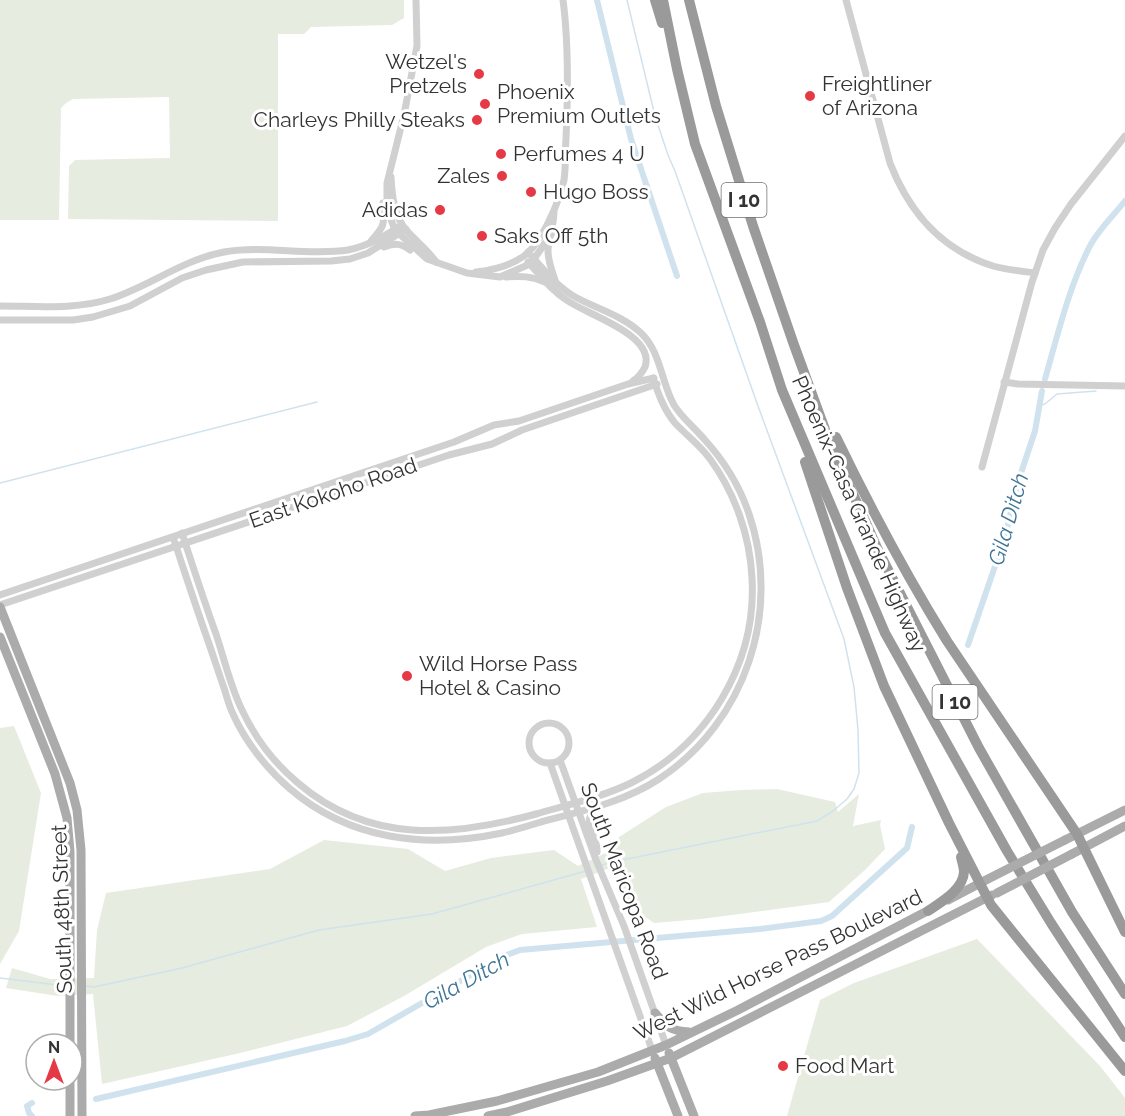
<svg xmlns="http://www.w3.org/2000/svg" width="1125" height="1116" viewBox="0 0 1125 1116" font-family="Raleway,sans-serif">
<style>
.green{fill:#e6ecdf}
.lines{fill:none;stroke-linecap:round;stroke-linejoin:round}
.stream{stroke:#cfe2ee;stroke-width:1.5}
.canal{stroke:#cfe2ee;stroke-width:6}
.minor{stroke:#d0d0d0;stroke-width:7}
.major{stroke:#ababab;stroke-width:9}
.highway{stroke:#9a9a9a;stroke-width:10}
.major-bridge{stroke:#ababab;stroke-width:9}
.poi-dot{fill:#e63946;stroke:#fff;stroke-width:2}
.labels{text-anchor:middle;stroke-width:6;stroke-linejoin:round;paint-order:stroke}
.shield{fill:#fff;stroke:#707070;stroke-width:1.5}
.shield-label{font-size:20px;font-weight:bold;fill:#333}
.poi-label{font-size:21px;fill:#333;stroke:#fff;text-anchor:start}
.street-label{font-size:21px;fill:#333;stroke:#fff}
.water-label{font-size:22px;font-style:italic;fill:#3f7597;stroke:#fff}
</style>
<rect width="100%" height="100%" fill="#fff"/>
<g class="green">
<polygon points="0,0 404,0 404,18 392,25 311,27 304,34 278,34 278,221 68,219 69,166 75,160 170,158 169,97 73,99 66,103 61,108 59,220 0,220"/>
<polygon points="14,726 41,793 19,931 0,964 0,728"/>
<polygon points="777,789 835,802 838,812 859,794 853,826 881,820 880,825 885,849 865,870 829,902 701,919 654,923 631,907 610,868 581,879 597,927 522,934 486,947 404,996 347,1026 240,1053 102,1084 93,994 58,996 6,988 12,968 50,979 94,978 97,930 106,893 270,869 324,840 408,849 445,871 491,858 554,850 578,866 608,852 616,839 666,807 703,793 741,790"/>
<polygon points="977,939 1100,1066 1125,1098 1125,1116 787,1116 820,1000 854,983"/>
</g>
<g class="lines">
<g class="stream">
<polyline points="1040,405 1045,404 1057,394 1096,391"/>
<polyline points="0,483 317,402"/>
<polyline points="602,865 612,862 817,821 833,811 847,799 854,789 859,773 858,730 854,687 844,639 758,406 675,171 668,155 655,116 627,0"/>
<polyline points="0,978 66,986"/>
<polyline points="86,986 94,987 182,968 319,930 432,914 586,871"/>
</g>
<g class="canal">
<polyline points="597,0 631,139 677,276"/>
<path d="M1045 379C1058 334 1069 286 1091 244 1100 228 1114 215 1125 201"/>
<polyline points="968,645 1005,537 1018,482 1035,431 1042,391"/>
<polyline points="96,1099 345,1041 368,1034 504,956 520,950 760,929 821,921 832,916 907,848 912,827"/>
<polyline points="32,1103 27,1106 29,1113 32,1116"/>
</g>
<g class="minor">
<polyline points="416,0 417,46 404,115 387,183 387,200 390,217 395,230 427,259 467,273 500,277 530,264 534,259 552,233"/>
<path d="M846 0 890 163C909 212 942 250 993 266 1007 270 1021 271 1035 273"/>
<path d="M391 177C392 196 394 217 407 231 417 242 428 250 436 262"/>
<path d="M554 212C554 226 548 238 548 251 548 261 552 271 555 280"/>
<path d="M371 241C386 224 384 225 383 203"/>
<path d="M384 247C395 243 401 243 410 250"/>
<path d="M528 262C541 276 552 291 568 301 588 315 656 335 645 367 642 373 639 377 633 381"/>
<path d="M476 272C493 270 510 266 524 256 542 243 559 202 564 180 566 167 565 152 566 138 568 93 569 45 563 0"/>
<path d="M506 277C520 276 532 276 545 282"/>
<path d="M0 306C36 306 75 310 110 299 150 286 182 260 224 252 265 245 307 256 348 250 368 246 385 236 402 225"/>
<polyline points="0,320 73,320 93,317 130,306 182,278 206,270 243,262 331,261 350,259 368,253 406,229"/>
<polyline points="1004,382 1018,384 1125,386"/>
<polyline points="982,467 1032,282 1043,250 1055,228 1071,204 1125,136"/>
<path d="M182 533C193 567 204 601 216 634 224 658 230 685 241 708 254 736 274 763 298 783 369 844 452 837 536 814 567 805 602 797 631 783 707 745 757 664 752 578 750 536 735 493 710 459 700 445 686 435 675 423 664 410 658 393 653 378"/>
<path d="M173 537C184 570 195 604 207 638 213 655 218 671 224 688 227 697 229 706 233 714 245 741 266 768 289 788 349 840 426 849 502 833 515 830 528 826 541 822 582 811 624 802 659 779 746 722 782 611 749 514 740 487 724 461 705 440 695 428 682 418 674 405 661 382 661 352 641 333 623 316 598 309 577 298 557 287 543 269 528 252"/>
<polyline points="0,595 454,442 494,425 519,421 628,384 654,378"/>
<polyline points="0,605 449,455 492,444 522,430 657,384"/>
<circle cx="549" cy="743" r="20"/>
<polyline points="560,760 596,860 624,926 666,1045"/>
<polyline points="550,763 652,1050"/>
<path d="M597 852V847L589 823C589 816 592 812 598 807"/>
</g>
<g class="major">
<polyline points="0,607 70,783 77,810 81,850 82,1116"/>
<polyline points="0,637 55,774 67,818 70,852 70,1044"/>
<polyline points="1065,840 1125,810"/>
<polyline points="1072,854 1125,826"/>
<polyline points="948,900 986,880"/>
<path d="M655 1013C667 1027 671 1031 689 1032"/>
<polyline points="669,1053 694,1116"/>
<polyline points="655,1058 678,1116"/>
<polyline points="70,1116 70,1080"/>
<polyline points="415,1116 429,1115 497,1101 598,1072 666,1045 738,1010 933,908"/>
<polyline points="488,1116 507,1112 607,1081 671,1058 992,895"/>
</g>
<g class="highway">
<polyline points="655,0 662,23"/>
<polyline points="663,0 677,69 695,144 760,322 782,390 885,633 1007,851 1051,923 1125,1037"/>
<polyline points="689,0 716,106 753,226 794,345 827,435 841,467 878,550 979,748 1072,912 1125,994"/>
<path d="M836 437C870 507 906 575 947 641L1077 834 1125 932"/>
<polyline points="805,462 847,588 884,686 949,823 991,905 1125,1071"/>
<path d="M928 911C941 902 963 890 964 872 964 867 962 862 961 857"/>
</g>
<g class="major-bridge">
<polyline points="988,879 1065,840"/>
<polyline points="997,893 1072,854"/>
</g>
</g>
<g class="poi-dot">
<circle cx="479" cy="74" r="6"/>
<circle cx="810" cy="96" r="6"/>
<circle cx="485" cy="104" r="6"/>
<circle cx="477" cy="120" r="6"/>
<circle cx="501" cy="154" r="6"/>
<circle cx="502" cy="176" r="6"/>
<circle cx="531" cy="192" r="6"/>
<circle cx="440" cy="210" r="6"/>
<circle cx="482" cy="236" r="6"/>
<circle cx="407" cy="676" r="6"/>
<circle cx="783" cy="1066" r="6"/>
</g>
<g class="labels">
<g class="shield">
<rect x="721.5" y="183" width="45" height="34" rx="4.5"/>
<rect x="932.5" y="685" width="45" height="34" rx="4.5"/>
</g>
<g class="shield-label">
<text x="744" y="207">I 10</text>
<text x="955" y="709">I 10</text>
</g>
<g class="poi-label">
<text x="467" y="69" text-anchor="end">Wetzel's<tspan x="467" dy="24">Pretzels</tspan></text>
<text x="822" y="91">Freightliner<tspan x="822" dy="24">of Arizona</tspan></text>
<text x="497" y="99">Phoenix<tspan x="497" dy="24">Premium Outlets</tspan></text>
<text x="465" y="127" text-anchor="end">Charleys Philly Steaks</text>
<text x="513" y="161">Perfumes 4 U</text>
<text x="490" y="183" text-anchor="end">Zales</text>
<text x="543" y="199">Hugo Boss</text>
<text x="428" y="217" text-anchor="end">Adidas</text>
<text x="494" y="243">Saks Off 5th</text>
<text x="419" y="671">Wild Horse Pass<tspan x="419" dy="24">Hotel &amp; Casino</tspan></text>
<text x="795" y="1073">Food Mart</text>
</g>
<g class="street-label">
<text transform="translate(333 493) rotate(-19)" y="7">East Kokoho Road</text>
<text transform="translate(859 514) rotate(66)" y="7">Phoenix-Casa Grande Highway</text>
<text transform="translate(624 881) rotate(69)" y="7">South Maricopa Road</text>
<text transform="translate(62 909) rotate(-92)" y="7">South 48th Street</text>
<text transform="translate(778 965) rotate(-26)" y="7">West Wild Horse Pass Boulevard</text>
</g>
<g class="water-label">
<text transform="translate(1008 519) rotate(-74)" y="8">Gila Ditch</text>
<text transform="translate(466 980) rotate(-29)" y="8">Gila Ditch</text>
</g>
</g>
<g transform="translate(54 1062)"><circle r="28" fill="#ffffff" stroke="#adadad" stroke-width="1.5"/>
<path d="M0-4.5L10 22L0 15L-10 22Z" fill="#e63946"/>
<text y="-9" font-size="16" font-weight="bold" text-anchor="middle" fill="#333333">N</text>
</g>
</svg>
